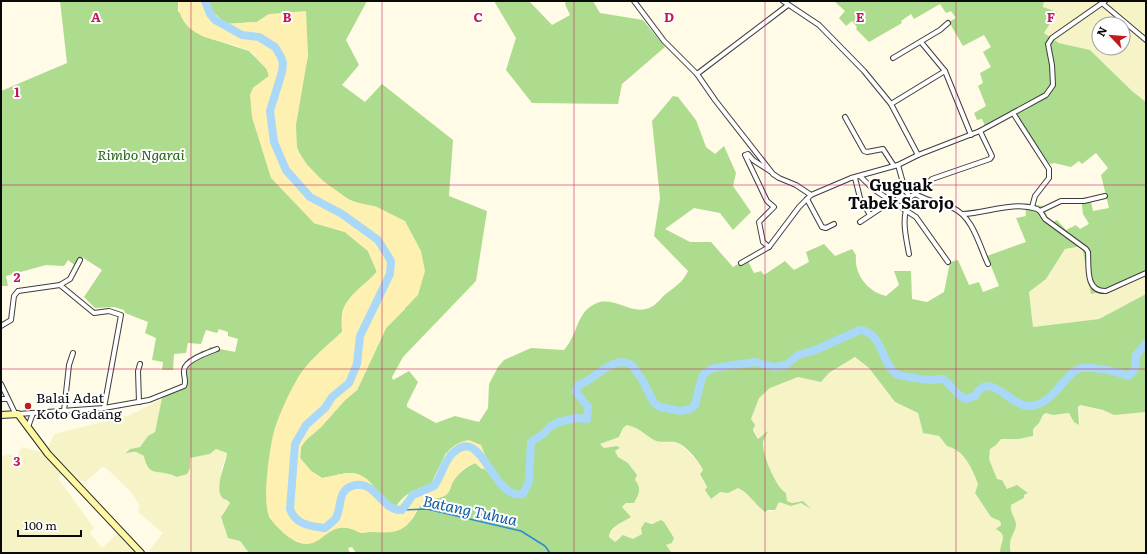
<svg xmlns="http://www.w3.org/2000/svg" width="1147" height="554" viewBox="0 0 1147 554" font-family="Literata,serif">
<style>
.farmland{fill:#f6f4c6;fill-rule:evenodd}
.forest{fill:#aedc8e}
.sand{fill:#fef0b0}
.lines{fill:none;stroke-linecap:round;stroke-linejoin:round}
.stream{stroke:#2c8ad4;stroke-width:1.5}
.river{stroke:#a9d8f9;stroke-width:8}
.street-casing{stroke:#3d3d3d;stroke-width:6}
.secondary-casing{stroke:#2c2c2c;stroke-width:8}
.street{stroke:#fff;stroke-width:4}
.secondary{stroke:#fff8a2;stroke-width:6}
.grid{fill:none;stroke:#c2185b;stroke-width:1;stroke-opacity:0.55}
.poi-dot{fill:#c01c1d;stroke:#fff;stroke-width:1.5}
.labels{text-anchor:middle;stroke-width:4;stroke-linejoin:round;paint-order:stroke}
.park-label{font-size:14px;font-style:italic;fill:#256418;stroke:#fff}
.poi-label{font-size:14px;fill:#0a0a0a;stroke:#fff;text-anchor:start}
.water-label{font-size:15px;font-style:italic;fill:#0e5ba1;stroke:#fff}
.quarter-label{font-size:16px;font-weight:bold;fill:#0a0a0a;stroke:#fff}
.grid-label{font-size:13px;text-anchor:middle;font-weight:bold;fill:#c2185b;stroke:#fff;stroke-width:4;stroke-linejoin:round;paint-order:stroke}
</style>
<rect width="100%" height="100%" fill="#fffbe7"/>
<g class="farmland">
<path d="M1044 1H1146V102L1132 91 1090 50 1059 43 1043 32ZM1099 24H1123V48H1099Z"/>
<polygon points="1082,246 1146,273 1146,294 1099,319 1033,327 1029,292 1046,279 1065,249"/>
<polygon points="857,358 869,368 895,402 918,413 923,433 939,436 946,445 953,447 967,460 978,484 975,493 991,517 1000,521 1000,531 1003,536 1001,553 672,553 666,545 672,543 674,538 664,522 644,523 641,528 642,534 633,539 627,536 618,538 615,542 609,537 610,534 617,524 623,521 626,511 622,507 627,503 638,484 634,480 636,476 628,463 618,457 615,451 620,449 615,447 604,448 600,444 620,436 623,428 627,425 639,428 654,440 676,442 681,445 701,465 703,470 700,474 707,489 720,492 738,488 746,493 763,512 773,511 779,502 788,505 801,503 810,508 800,501 792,503 787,501 786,494 781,491 772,475 763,449 763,440 768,431 758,439 751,419 759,398 770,388 798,377 823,381 829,373 831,373 852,359"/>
<polygon points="162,399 155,432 148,436 140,447 126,450 125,453 138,453 144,456 146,466 159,473 168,473 175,476 186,474 190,468 190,458 210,454 216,449 227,453 222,468 220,494 224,500 230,503 222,513 221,519 225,526 225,532 240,542 249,553 147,553 163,533 138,512 140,506 131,492 106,468 102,467 85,482 78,479 48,448 54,434 130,415"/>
<polygon points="1079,405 1105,411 1146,412 1146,553 1011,553 1010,543 1014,520 1010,511 1011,505 1024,498 1024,495 1028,494 1021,488 1007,489 1002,480 997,479 989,459 989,450 1000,439 1019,439 1033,436 1033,429 1046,413 1053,415 1069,413 1080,424"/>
<polygon points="22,447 44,453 63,474 58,478 94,528 90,533 102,548 119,532 137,551 135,553 1,553 1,458 7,454 17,456"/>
</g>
<g class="forest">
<path d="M60 1H178V11L203 36 249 51 267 69 269 76 253 88 252 117 262 145 314 223 345 232 368 251 377 272C366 284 349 294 343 310 341 316 342 326 342 332L319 353 269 517C275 524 282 532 289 537 313 554 320 532 337 528 346 525 354 530 361 533 381 529 388 537 408 523 416 518 417 505 427 500 434 498 441 499 447 494 450 491 451 486 452 483 457 474 466 467 475 463L482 469 490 462 446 453 431 484C414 492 406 491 395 508 379 499 370 473 350 473 341 473 331 477 322 478L311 471 300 458 301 447 306 440 321 427 345 400 357 390 386 328 405 309 377 207C369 205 358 204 350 200 333 191 305 168 298 150 290 130 304 77 308 55L269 14 257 22 226 24 210 9 208 1H367L346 40 359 65 342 85 365 102 382 84 453 140 449 196 487 211 476 281 403 357 392 377 393 380 409 371 418 382 407 404V407L436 423 455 416 479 422 488 408 489 384 498 367 504 360 531 348 564 350C578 335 576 311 597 303 615 296 633 317 651 307 658 304 661 297 667 293 676 286 683 282 688 271L654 236 660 198 652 121 673 96 678 97 696 120 706 147 715 154 724 146 736 173 733 186 751 212 733 230 720 213 694 208 665 229 690 242H711L733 267 747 259 754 273 761 271 764 275 785 261 794 270 809 262 806 252 824 244 835 256 852 249 856 255C854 275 868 292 886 296L899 285 894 271H911L912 299 927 302 944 292 950 262 958 260 969 285 979 282 983 292 999 286 987 256 1026 242 1016 218 1026 216 1025 203 1043 206 1050 223 1057 220 1066 230 1076 225 1080 229 1089 224 1083 214 1081 198 1090 197 1093 211 1109 208 1101 175 1108 168 1096 153 1082 164 1079 161 1071 167 1054 163 1050 164 1042 155 1016 112 985 126 982 119 977 120 974 113 986 106 978 86 983 83 980 73 991 67 983 52 991 47 984 35 963 46 949 22 956 18 951 11 946 13 940 4 914 19 911 14 901 21 902 23 869 42 856 29 857 27 852 21 846 26 839 18 845 11 834 1H1044L1043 7 1057 12 1044 33 1059 43 1090 50 1132 91 1146 102V273L1113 289 1091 294 1082 246 1065 249 1046 279 1029 292 1033 327 1099 319 1146 294V412L1114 415 1103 410 1080 405 1078 407 1079 425 1074 422 1069 413 1053 415 1046 413 1043 415 1039 423 1033 429V436L1019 439H1001L996 445 990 449 989 459 997 479 1002 480 1007 489 1017 485 1028 493 1024 495V498L1011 505C1010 513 1015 517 1016 524 1016 534 1007 537 1011 553L1000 552C1001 540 1008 536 996 529L1001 525 1000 521 991 517 975 493 978 484C972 468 964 450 947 446L939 436 923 433 918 413 895 402 869 368 855 357 829 373 821 382 798 377 770 388 759 398 751 419 755 425 753 430 758 439 768 431C767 434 764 438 763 442 762 454 776 488 786 493L787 501 792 503 803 501 811 509 801 503 791 506 779 502 775 510H768L765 512C755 505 749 493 738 488L728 493 720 492 711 499 705 490 707 487 700 474 703 470C700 462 684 443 675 442 669 441 659 443 654 440 642 433 642 429 627 425L623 428 619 437 600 444 604 448 617 446 620 448 615 451 618 457 628 463 637 475 635 480C642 488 639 494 634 503H626L622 507 631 517C623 522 610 526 609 537L615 542 623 535 633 539 642 534 641 528 645 522 652 524 661 520 664 522 674 538 672 543 666 545 672 553H356L352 547 348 548 350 553H249L240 541 228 538 221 517 230 503C227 499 223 500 221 496 215 485 226 464 227 453L216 449 210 454 190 458V468L187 474 177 477C160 468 148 479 144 456L136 452 125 453 130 449 140 447 148 436 155 432 162 398 187 384 185 368 199 356 201 351 208 350 210 347 235 352 238 339 228 336V332L219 329 217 333 206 330 201 344 188 343 186 353 174 354 173 370H162L163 362 152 360 156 338 145 333 148 322 125 313 124 310 114 307 95 308 84 297 102 270 82 257 76 266 68 260 64 266 46 265 6 276 8 286H1V91L67 63Z"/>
<polygon points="494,1 529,1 552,25 570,15 565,4 566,1 593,1 600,13 643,20 665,47 622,84 618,104 532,103 506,70 516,38"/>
</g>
<path class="sand" d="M178 1H208L210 9 226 24 257 22 269 14 306 11 308 55 296 125 297 149 307 165 323 181 351 201 377 207 405 221 421 251 425 271 418 295 386 328 357 390 345 400 321 427 306 440 301 447 300 458 311 471 322 478C331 477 341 473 350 473 371 472 379 499 395 508L412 491 431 484C444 464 442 445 469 440L481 445 493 475 475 463C466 466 459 472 454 480 451 484 450 490 447 494 441 499 433 497 427 501 415 506 414 522 403 528 391 536 375 530 361 533 326 515 326 550 300 543 290 540 276 527 270 518 261 505 270 443 275 428 280 413 288 395 296 381 306 362 326 347 342 332 342 326 341 316 343 310 349 293 367 285 377 271L368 251 345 232 314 223 271 178 252 117 250 95 253 88 269 76C267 68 264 66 259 61 256 57 252 52 248 50 221 38 180 42 178 1Z"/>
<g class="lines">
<polyline class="stream" points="402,510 427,509 521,531 545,546 550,553"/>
<path class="river" d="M205 1 210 14 215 20 242 35 259 37 275 47 281 57 283 63 282 72 270 111 274 142 286 170 310 197 342 214 378 240 391 261 390 274 360 336 357 364 349 383 332 397 325 408 306 425 295 444 290 509C296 525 310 526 325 528 328 525 334 521 336 518 342 507 337 491 352 486 376 478 380 511 402 510L413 495 434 486C442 476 443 463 452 454 483 422 491 501 523 494L529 482 531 442 543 434 551 426 559 422 576 418 587 419 588 407 576 392 578 385C596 380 611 354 632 365L643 381 654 403 660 407 681 411 690 409 695 405 701 381 703 375 708 371 714 368 755 362 774 367 786 365 798 355 813 351 860 330C884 333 880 364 898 375 899 376 928 380 931 380 935 380 939 378 943 379 952 385 956 396 966 399L975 396C989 369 1010 406 1029 406 1054 406 1066 370 1082 368 1089 367 1109 370 1116 372 1121 373 1125 376 1130 375L1135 368 1136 355 1146 343"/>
<g class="street-casing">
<g id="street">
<polyline points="634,1 664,41 697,74 715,100 773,174 779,178 796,185 811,195"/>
<polyline points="783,1 819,25 864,71 891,104 918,155"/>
<polyline points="1102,3 1146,40"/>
<polyline points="921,42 945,71 971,135"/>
<polyline points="893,58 940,30 948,23"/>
<polyline points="697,74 788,5"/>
<polyline points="891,104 945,71"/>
<polyline points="1013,113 1049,169 1049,178 1035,196 1032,207"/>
<polyline points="845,117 864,151 867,152 883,149 894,166"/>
<path d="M898 165 905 190 910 197 915 194C928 201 940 203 953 208 973 217 979 245 988 264"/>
<polyline points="861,177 873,189 916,217 948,262"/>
<polyline points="855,178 860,198 870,215"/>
<polyline points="915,194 932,179 990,159 992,156 980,131"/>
<polyline points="807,199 822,227 826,228 834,224"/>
<polyline points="1040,211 1061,201 1084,201 1105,196"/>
<path d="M963 214C987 213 1013 201 1037 209L1040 211 1045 219 1086 249 1088 252C1089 267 1085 292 1106 291L1146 273"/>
<polyline points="860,222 884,206 896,193 905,190"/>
<polyline points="769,247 763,242 759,222 774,207 767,201 745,155 748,154 753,160 770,171"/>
<path d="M909 254C905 232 901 219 910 197"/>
<polyline points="741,263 769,247 799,207 811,195 851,178 898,165 918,155 980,131 1046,95 1053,85 1052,65 1048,44 1052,38 1105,1"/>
<polyline points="60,285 94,313 109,311 121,315 104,408"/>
<polyline points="1,326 11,320 14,296 18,291 60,285 70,279 80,260"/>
<polyline points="1,384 15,413"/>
<polyline points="1,399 7,399"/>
<polyline points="139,402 138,371 140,364"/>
<polyline points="64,411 69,365 73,353"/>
<path d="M18 414 104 408 149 400 184 386C187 381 183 376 184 370 185 360 209 352 217 349"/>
<polyline points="28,427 33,413"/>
</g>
</g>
<g class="secondary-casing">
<polyline id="secondary" points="1,415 18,414 48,454 141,553"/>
</g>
<use href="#street" class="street"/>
<use href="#secondary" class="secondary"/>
</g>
<path class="grid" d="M191 1V553M382 1V553M574 1V553M765 1V553M956 1V553M1 185H1146M1 369H1146"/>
<circle class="poi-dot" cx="28" cy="406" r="4"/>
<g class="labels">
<g class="park-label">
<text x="141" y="160">Rimbo Ngarai</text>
</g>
<g class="poi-label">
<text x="36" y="403">Balai Adat<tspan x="36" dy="16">Koto Gadang</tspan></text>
</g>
<g class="water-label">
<text transform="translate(470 511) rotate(12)" y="5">Batang Tuhua</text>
</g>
<g class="quarter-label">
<text x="901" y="191">Guguak<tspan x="901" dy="18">Tabek Sarojo</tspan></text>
</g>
</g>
<g class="grid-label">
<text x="96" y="22">A</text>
<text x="287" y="22">B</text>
<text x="478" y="22">C</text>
<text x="669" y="22">D</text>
<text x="860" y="22">E</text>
<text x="1051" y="22">F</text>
<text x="17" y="97">1</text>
<text x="17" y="282">2</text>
<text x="17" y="466">3</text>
</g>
<rect width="1147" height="554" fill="none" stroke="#0a0a0a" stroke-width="4"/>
<g transform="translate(1111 36) rotate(296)"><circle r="19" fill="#ffffff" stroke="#9d9d9d"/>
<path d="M0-3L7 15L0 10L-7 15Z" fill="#c01c1d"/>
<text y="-6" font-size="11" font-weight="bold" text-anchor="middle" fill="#0a0a0a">N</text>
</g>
<path d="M18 530v6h63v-6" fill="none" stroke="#0a0a0a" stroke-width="2"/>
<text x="24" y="530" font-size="12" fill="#0a0a0a" stroke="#ffffff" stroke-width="3" paint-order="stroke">100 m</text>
</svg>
